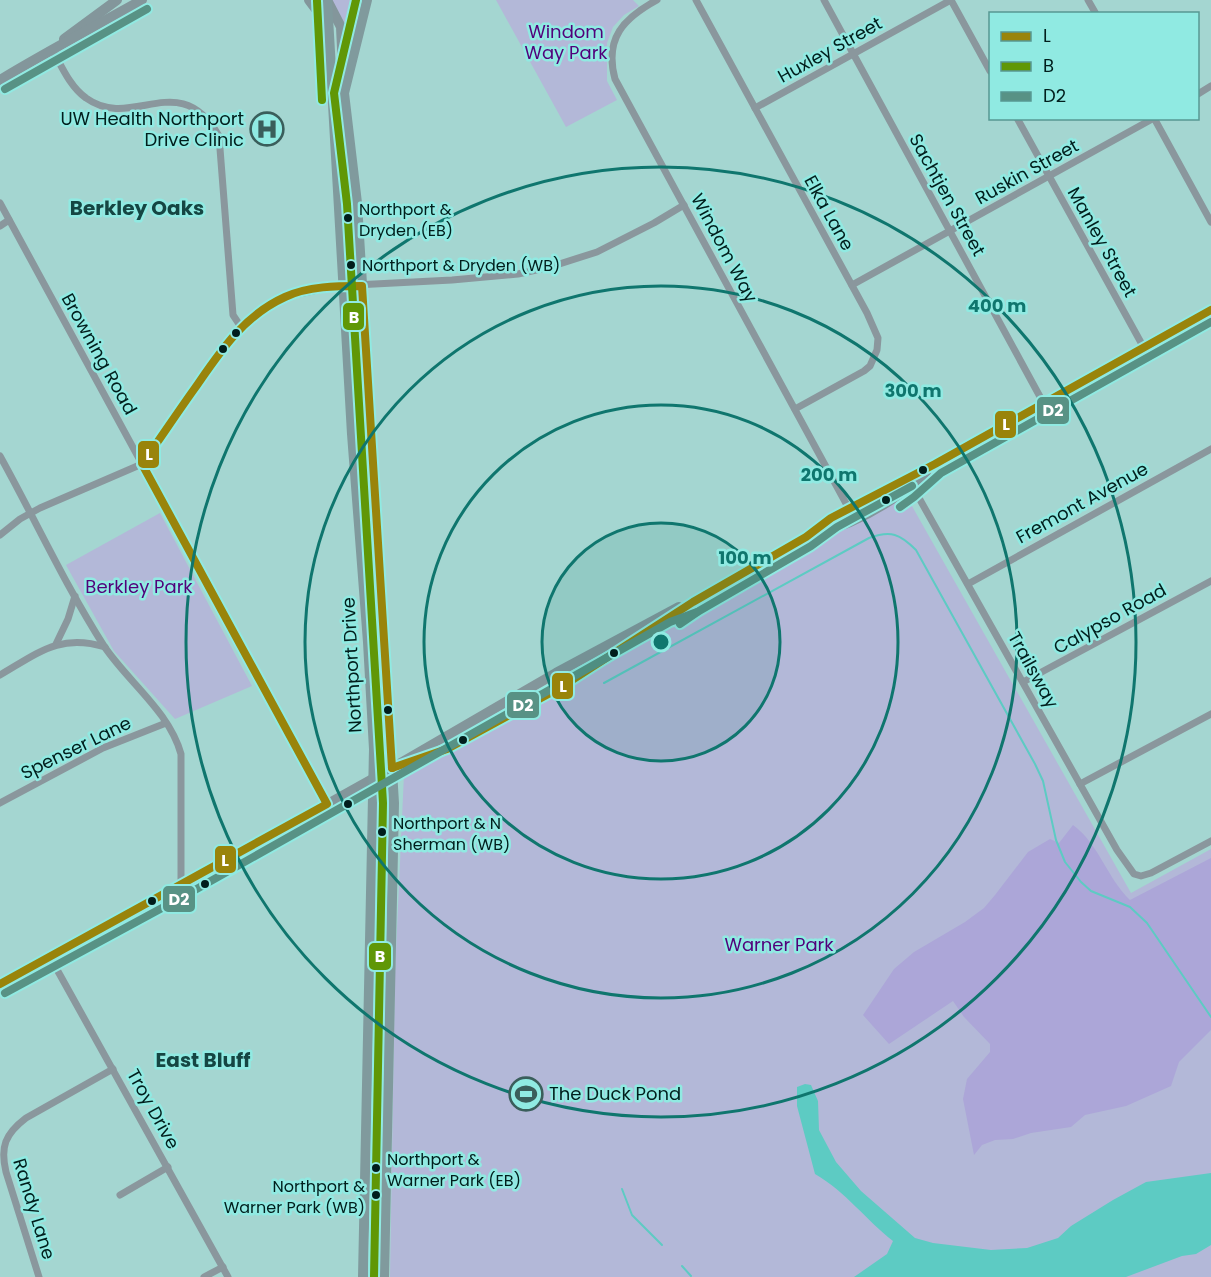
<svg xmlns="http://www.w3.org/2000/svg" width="1211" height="1277" viewBox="0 0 1211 1277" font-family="Poppins,sans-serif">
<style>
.green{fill:#b3b8d8}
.forest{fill:#aca6d8}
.water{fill:#5dcbc3}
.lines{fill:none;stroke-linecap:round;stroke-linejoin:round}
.stream{stroke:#5dcbc3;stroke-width:2}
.street{stroke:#8a979d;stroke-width:7}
.secondary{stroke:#83969b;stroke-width:10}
.primary{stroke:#809a9d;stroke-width:10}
.bus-1-casing{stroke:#90eae2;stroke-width:12}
.bus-2-casing{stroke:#90eae2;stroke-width:12}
.bus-3-casing{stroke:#90eae2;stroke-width:12}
.bus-1{stroke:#99840b;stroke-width:8}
.bus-2{stroke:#609706;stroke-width:8}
.bus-3{stroke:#589285;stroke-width:8}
.ring{fill:none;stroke:#0f766e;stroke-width:3}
.bus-dot{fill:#011e1c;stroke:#90eae2;stroke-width:2}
.labels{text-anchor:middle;stroke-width:5;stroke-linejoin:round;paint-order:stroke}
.bus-label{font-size:16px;fill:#011e1c;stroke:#90eae2;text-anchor:start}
.park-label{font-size:18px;fill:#52017a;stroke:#90eae2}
.street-label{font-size:18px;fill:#011e1c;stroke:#90eae2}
.poi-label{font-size:18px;fill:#011e1c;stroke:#90eae2;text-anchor:end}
.neighbourhood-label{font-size:20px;font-weight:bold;fill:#154643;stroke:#90eae2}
.centre{fill:#0f766e;stroke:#90eae2;stroke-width:3}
.ring-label{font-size:18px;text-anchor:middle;font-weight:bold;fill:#0f766e;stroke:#90eae2;stroke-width:5;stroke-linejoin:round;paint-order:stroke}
.line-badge{stroke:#90eae2;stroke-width:2}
.badge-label{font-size:16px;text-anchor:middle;font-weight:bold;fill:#fff}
</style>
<rect width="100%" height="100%" fill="#a4d6d1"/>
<g class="green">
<polygon points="332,0 361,0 348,48 346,48"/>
<polygon points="496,0 633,0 639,6 624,15 613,27 607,43 607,81 617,100 566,127"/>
<polygon points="904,492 1131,893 1211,849 1211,1277 390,1277 395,973 404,774"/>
<polygon points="160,513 252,686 175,719 114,651 66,565"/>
</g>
<path class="forest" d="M1073 825C1099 844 1107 878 1130 900L1211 858V1030L1179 1062 1171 1086 1126 1106 1085 1115 1071 1127 1031 1133 1013 1139 995 1140 982 1145 974 1155 963 1099 967 1079 990 1052V1044L964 1017 953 1001 889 1044 863 1015 894 969 914 952 965 922 984 908 995 895 1028 852 1050 839 1059 843Z"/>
<path class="water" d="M805 1084 811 1085 818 1101 819 1130 836 1162 861 1191 915 1238 933 1243 991 1250 1027 1248 1058 1238 1071 1226 1113 1200 1146 1182 1211 1173V1245L1196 1254 1182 1256 1126 1277H854L887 1254 893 1241C866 1220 846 1192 815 1174L797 1106V1087Z"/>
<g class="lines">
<g class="stream">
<path d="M604 683 869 538C891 530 900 534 916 550L1035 764 1043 781 1056 840 1065 862 1081 882 1091 891 1130 907 1147 923 1211 1017"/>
<polyline points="622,1189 632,1215 662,1245"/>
<polyline points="682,1266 691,1276"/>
</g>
<g class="street">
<path d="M657 0C624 18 604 38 615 79L855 520"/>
<polyline points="696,0 867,313 878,338 877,350 870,366 864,371 795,409"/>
<polyline points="824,0 1044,404"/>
<polyline points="951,0 990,71"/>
<polyline points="1088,0 1096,14"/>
<path d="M52 49C61 65 70 87 86 98 133 132 179 66 219 136L233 315 241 327"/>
<polyline points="1198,94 1211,86"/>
<polyline points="755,108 951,0"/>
<polyline points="1017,118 1144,348"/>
<polyline points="1154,118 1211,222"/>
<polyline points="0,203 327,804"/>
<polyline points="0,226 9,220"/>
<polyline points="852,285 1154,118"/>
<path d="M0 456C35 519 65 585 104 646 128 682 169 711 181 754V886"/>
<polyline points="910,482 1117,850 1134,874 1141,876 1151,873 1211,841"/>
<polyline points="0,535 20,519 40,508 142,464 230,338 254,315 285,297 336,286 452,280 518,274 550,267 597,252 654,223 684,205"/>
<polyline points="968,584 1211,449"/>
<polyline points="56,644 68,619 75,596"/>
<path d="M0 675C38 653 60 633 105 647"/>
<polyline points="1023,682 1211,581"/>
<polyline points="1080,784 1211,714"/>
<polyline points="0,803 103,748 166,723"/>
<polyline points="50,957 228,1277"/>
<polyline points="120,1195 168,1167"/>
<path d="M39 1277 6 1172C0 1147 5 1134 26 1118L113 1069"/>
<polyline points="204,1277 223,1267"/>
</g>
<g class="secondary">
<polyline points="309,0 318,12 326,37"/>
<polyline points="327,0 341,27 344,90"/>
<polyline points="64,39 117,0"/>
<path d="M0 80C46 52 94 27 142 0"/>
<path d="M812 535C854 524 894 502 926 472"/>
<polyline points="392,768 447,749 563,686 670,618 693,602 806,537 831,518 935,464 1211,310"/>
<polyline points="0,984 181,886 392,768 556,673 679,607"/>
</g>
<g class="primary">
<polyline points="327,0 352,434 368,642 374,749 363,1277"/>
<polyline points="367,0 344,93 357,203 394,803 384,1277"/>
</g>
<g class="bus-1-casing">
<g id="bus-1">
<polyline points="392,768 447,749 563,686 693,602 806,537 831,518 935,464 1211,310"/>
<path d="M0 984 327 804 142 464C160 439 177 413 195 388 220 352 243 316 285 297 308 286 337 286 362 286L392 768"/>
</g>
</g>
<g class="bus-2-casing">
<g id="bus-2">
<polyline points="356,0 334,93 347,204 383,803 374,1277"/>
<polyline points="317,1 322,100"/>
</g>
</g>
<g class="bus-3-casing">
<g id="bus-3">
<polyline points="5,89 147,9"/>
<polyline points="900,507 914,497 941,473 1211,322"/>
<polyline points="680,624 699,611 811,546 837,527 912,486"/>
<polyline points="5,993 186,895 670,622 697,612"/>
</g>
</g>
<use href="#bus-1" class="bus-1"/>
<use href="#bus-2" class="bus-2"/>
<use href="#bus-3" class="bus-3"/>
</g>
<circle cx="661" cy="642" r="119" fill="#0f766e" fill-opacity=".12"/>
<g class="ring">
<circle cx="661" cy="642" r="119"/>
<circle cx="661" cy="642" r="237"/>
<circle cx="661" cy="642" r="356"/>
<circle cx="661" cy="642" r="475"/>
</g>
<defs>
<g id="hospital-ring" transform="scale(1.725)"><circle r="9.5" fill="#90eae2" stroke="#3a5e5b" stroke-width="1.5"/><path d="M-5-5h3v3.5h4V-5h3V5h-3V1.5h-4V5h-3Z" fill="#3a5e5b"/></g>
<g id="stadium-ring" transform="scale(1.725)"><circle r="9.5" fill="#90eae2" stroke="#3a5e5b" stroke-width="1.5"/><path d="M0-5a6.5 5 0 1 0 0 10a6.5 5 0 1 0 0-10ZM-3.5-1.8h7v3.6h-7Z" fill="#3a5e5b"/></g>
</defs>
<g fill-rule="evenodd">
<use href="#hospital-ring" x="267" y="129"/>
<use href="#stadium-ring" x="526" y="1094"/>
</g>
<g class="bus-dot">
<circle cx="348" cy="218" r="5"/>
<circle cx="351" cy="265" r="5"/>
<circle cx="236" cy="333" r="5"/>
<circle cx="223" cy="349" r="5"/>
<circle cx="923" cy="470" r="5"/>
<circle cx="886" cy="500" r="5"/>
<circle cx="614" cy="653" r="5"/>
<circle cx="388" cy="710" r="5"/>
<circle cx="463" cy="740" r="5"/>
<circle cx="348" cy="804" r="5"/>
<circle cx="382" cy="832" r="5"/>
<circle cx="205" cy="884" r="5"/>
<circle cx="152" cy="901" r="5"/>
<circle cx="376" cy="1168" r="5"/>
<circle cx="376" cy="1195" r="5"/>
</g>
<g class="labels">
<g class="bus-label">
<text x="359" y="215">Northport &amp;<tspan x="359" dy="21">Dryden (EB)</tspan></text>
<text x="362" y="271">Northport &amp; Dryden (WB)</text>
<text x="393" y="829">Northport &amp; N<tspan x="393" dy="21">Sherman (WB)</tspan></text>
<text x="387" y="1165">Northport &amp;<tspan x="387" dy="21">Warner Park (EB)</tspan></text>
<text x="365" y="1192" text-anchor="end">Northport &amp;<tspan x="365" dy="21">Warner Park (WB)</tspan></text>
</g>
<g class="park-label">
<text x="566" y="38">Windom<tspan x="566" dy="21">Way Park</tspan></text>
<text x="139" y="593">Berkley Park</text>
<text x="779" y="951">Warner Park</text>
</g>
<g class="street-label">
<text transform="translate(830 50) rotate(-29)" y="6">Huxley Street</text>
<text transform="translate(1027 172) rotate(-29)" y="6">Ruskin Street</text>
<text transform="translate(947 195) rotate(61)" y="6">Sachtjen Street</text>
<text transform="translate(829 213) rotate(61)" y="6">Elka Lane</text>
<text transform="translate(1102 242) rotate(61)" y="6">Manley Street</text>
<text transform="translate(724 248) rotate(62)" y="6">Windom Way</text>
<text transform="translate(99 354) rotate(61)" y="6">Browning Road</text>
<text transform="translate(1082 503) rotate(-29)" y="6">Fremont Avenue</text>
<text transform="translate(1110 619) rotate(-29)" y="6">Calypso Road</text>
<text transform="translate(352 665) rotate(-93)" y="6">Northport Drive</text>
<text transform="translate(1033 670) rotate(61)" y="6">Trailsway</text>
<text transform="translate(76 748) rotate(-26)" y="6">Spenser Lane</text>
<text transform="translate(153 1109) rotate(61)" y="6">Troy Drive</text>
<text transform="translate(34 1209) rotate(73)" y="6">Randy Lane</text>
</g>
<g class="poi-label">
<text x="244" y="125">UW Health Northport<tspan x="244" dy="21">Drive Clinic</tspan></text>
<text x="549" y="1100" text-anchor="start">The Duck Pond</text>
</g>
<g class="neighbourhood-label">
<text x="137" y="215">Berkley Oaks</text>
<text x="203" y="1067">East Bluff</text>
</g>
</g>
<circle cx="661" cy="642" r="9" class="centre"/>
<g class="ring-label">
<text x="997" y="312">400 m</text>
<text x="913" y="397">300 m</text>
<text x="829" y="481">200 m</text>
<text x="745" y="564">100 m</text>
</g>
<g class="line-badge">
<rect x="342" y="302" width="23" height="29" rx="6" fill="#609706"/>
<rect x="1036" y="396" width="34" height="29" rx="6" fill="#589285"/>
<rect x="994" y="410" width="23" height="29" rx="6" fill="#99840b"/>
<rect x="137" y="440" width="23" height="29" rx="6" fill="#99840b"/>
<rect x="551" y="672" width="23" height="28" rx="6" fill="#99840b"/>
<rect x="506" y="691" width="34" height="28" rx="6" fill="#589285"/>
<rect x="214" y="845" width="23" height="29" rx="6" fill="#99840b"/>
<rect x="162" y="885" width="34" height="28" rx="6" fill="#589285"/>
<rect x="368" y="942" width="24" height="29" rx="6" fill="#609706"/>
</g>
<g class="badge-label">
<text x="354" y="323">B</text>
<text x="1053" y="416">D2</text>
<text x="1006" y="430">L</text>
<text x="149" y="460">L</text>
<text x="563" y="692">L</text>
<text x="523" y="711">D2</text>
<text x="225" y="866">L</text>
<text x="179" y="905">D2</text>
<text x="380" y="962">B</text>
</g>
<rect x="989" y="12" width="210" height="108" fill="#90eae2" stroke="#579893" stroke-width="1.5"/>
<rect x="1001" y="32" width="30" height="9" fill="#99840b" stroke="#579893" stroke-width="1.5"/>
<text x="1043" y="42" font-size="18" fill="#011e1c">L</text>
<rect x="1001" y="62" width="30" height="9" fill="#609706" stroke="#579893" stroke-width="1.5"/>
<text x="1043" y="72" font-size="18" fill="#011e1c">B</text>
<rect x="1001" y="92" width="30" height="9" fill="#589285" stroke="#579893" stroke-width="1.5"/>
<text x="1043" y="102" font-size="18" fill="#011e1c">D2</text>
</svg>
